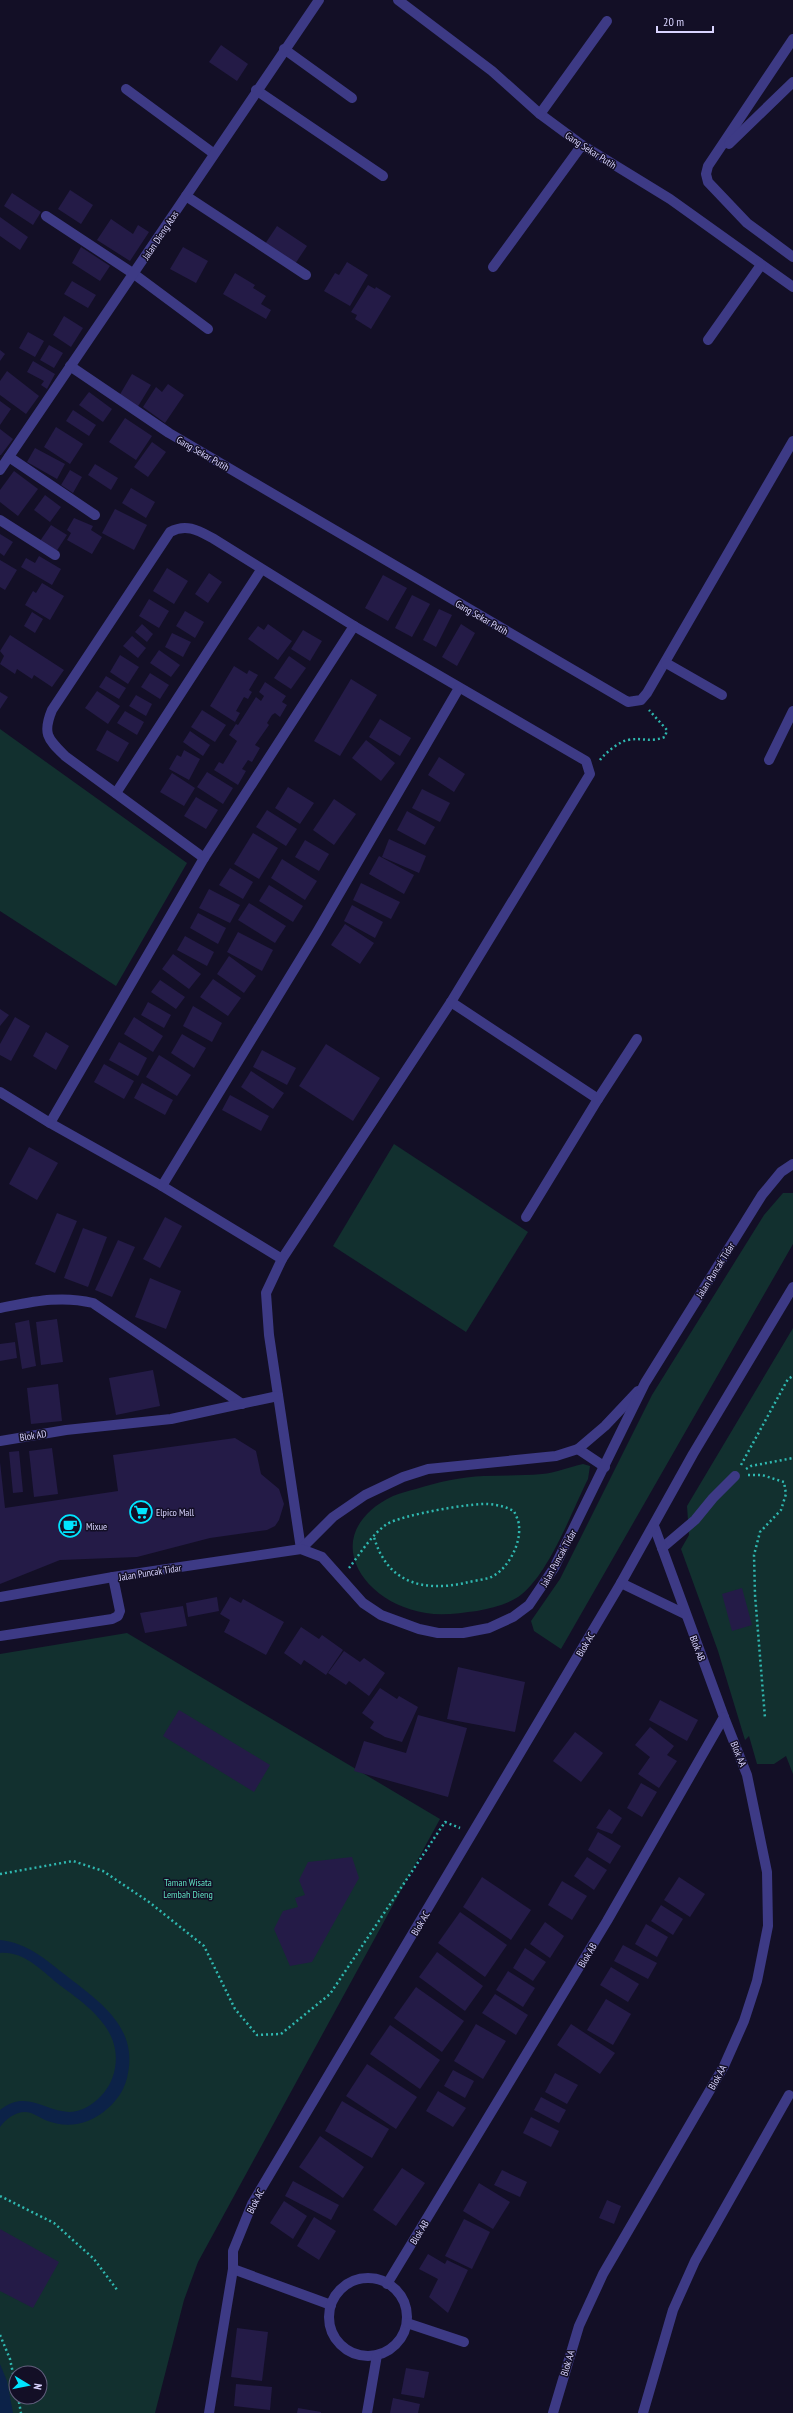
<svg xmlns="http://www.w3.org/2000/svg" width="793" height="2413" viewBox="0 0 793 2413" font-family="'PT Sans Narrow',sans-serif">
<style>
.green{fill:#12302f;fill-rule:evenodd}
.water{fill:#0c2248}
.building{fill:#241b47}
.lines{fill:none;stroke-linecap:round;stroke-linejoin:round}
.path{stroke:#2fb8b0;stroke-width:2.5;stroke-dasharray:2 3;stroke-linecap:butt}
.minor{stroke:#3d3a85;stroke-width:10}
.labels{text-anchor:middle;stroke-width:3;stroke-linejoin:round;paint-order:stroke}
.street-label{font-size:10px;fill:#d9d4ff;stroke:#130f26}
.poi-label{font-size:10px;fill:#d9d4ff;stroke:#130f26;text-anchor:start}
.park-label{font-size:10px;fill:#5fe0c0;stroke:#130f26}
</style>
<rect width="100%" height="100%" fill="#130f26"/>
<g class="green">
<polygon points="0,729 187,863 116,986 0,911"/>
<polygon points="394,1144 528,1232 466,1332 333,1246"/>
<polygon points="783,1193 793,1193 793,1244 561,1649 534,1631 531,1621 560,1579 652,1395 764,1215"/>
<polygon points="793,1328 793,1774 786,1756 774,1764 757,1764 749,1736 745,1740 718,1651 681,1549 689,1535 687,1506"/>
<path d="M583 1464 590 1466 588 1479C571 1513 550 1571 522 1594 510 1604 492 1608 477 1611 460 1613 443 1616 426 1613 360 1603 317 1533 393 1496 400 1493 408 1491 416 1489 438 1482 461 1477 484 1476 503 1475 522 1476 542 1474 555 1473 569 1467 583 1464Z"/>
<path d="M127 1633 440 1819 198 2262 184 2300 155 2413H0V1654ZM16 2373H40V2397H16Z"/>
</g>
<g class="water">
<path d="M0 1940C28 1943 46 1960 68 1977 100 2002 137 2027 128 2073 126 2087 118 2100 107 2109 89 2125 67 2129 45 2120 39 2117 32 2112 25 2112 15 2112 6 2119 0 2127V2110C36 2081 59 2135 98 2099 107 2091 113 2080 115 2068 122 2028 85 2004 57 1983 40 1969 23 1951 0 1953Z"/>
<polygon points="0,2364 7,2381 13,2413 0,2413"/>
</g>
<g class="building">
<polygon points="221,45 248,64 237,81 209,62"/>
<polygon points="70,190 93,205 81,224 58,209"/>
<polygon points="12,193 41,212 33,225 4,206"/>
<polygon points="0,217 28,237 20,250 0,236"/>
<polygon points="111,219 133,234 138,225 149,232 130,261 97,240"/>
<polygon points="277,226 307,246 295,264 265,244"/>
<polygon points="81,247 110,266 100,281 72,263"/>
<polygon points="183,247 208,261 196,283 170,269"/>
<polygon points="347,262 368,275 350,306 324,291 335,273 339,275"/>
<polygon points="235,273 255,285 253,288 266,296 261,304 271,310 266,319 223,294"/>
<polygon points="72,281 96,295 88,308 64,294"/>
<polygon points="368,285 375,289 376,287 391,296 371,329 355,319 357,315 351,312"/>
<polygon points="64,316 83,328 71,347 53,335"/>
<polygon points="28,332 44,341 35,357 19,348"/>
<polygon points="49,345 63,353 54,368 40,360"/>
<polygon points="0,350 5,354 0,361"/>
<polygon points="33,361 55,374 47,389 41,385 44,381 27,372"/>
<polygon points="7,371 39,396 26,414 0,395 0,381"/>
<polygon points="132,374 151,385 137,408 119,396"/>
<polygon points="168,384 184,395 165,423 143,407 156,387 162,392"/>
<polygon points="89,392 112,409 103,422 79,405"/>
<polygon points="0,401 11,409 0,425"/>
<polygon points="73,410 96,425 89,436 66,421"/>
<polygon points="125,418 152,436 136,460 109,442"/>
<polygon points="56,427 83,444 70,464 44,447"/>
<polygon points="0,429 13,439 1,455 0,455"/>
<polygon points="152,442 166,452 148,477 134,467"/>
<polygon points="35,448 65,464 57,479 27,462"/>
<polygon points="95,464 118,478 111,490 88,475"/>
<polygon points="70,470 82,477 73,493 61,485"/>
<polygon points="14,471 38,489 18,516 0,502 0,490"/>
<polygon points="131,488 155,502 146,518 122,503"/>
<polygon points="45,495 61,507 50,522 34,510"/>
<polygon points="115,509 147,525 134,550 102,533"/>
<polygon points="74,518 93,526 91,530 102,537 92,554 67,540 71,533 67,530"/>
<polygon points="51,525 67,535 56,552 40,541"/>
<polygon points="0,534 13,542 4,556 0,553"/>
<polygon points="39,556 61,569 52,585 21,567 26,558 35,563"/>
<polygon points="0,560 17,570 5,590 0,587"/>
<polygon points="167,568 188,581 174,604 153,591"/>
<polygon points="209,573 222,582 208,603 195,594"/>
<polygon points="383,575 407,588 388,621 365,608"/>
<polygon points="42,583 64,596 50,620 25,605 33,591 36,593"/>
<polygon points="412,595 430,604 412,637 395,628"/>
<polygon points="149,599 169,611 159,628 139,616"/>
<polygon points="439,609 452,615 436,647 423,640"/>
<polygon points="185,611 204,622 195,638 176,626"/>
<polygon points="32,612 43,619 35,633 24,626"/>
<polygon points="142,624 153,634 147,642 135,632"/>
<polygon points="268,624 292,641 278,660 248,639 258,626 264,630"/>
<polygon points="461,624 475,633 457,666 442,657"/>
<polygon points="303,630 322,641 310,661 291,649"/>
<polygon points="172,633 191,642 183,657 165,647"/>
<polygon points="10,635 64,670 52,687 34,675 32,679 17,669 15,674 0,664 4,656 0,651"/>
<polygon points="132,636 146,648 138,658 123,646"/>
<polygon points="159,650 180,665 171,677 150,663"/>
<polygon points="120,655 139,667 128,684 110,672"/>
<polygon points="289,656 306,668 291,689 274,678"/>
<polygon points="234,666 247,674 249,670 258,675 249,690 252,692 248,699 244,697 236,711 240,713 235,722 210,706"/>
<polygon points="150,673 169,685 160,699 141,687"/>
<polygon points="106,676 126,688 119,699 99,687"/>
<polygon points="351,679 377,695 340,756 314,741"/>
<polygon points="265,682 286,696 282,702 287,705 280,717 275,713 272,715 267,723 269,725 255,745 260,748 252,762 248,760 242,769 246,771 238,785 214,770 219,762 223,764 237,741 229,735 236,724 238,725 256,697 261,701 264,696 259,692"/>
<polygon points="97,691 120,706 108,724 85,708"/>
<polygon points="0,692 8,697 0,709"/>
<polygon points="136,695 152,704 146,716 129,706"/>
<polygon points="202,710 226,725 215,742 191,727"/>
<polygon points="125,711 144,722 137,735 117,723"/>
<polygon points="380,719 411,738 400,756 369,737"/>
<polygon points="107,730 129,743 118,762 96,750"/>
<polygon points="190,731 210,745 203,756 183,742"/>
<polygon points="366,740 395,763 381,781 352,758"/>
<polygon points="184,750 200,759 189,780 169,769 177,755 181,757"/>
<polygon points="439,757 465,774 454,792 428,775"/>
<polygon points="207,772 233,788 223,804 197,787"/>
<polygon points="172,773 195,788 184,806 160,792"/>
<polygon points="288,787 314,803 300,824 275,808"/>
<polygon points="422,789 450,803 440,822 412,808"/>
<polygon points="196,797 218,810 206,829 184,816"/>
<polygon points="334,799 356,814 334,845 313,830"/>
<polygon points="267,810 297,829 286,846 256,827"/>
<polygon points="407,811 435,827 425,845 397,830"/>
<polygon points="253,833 278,848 259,879 234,864"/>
<polygon points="389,839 426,856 419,873 382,857"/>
<polygon points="305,840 329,854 319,871 295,857"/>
<polygon points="379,856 414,875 404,894 369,874"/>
<polygon points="282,859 317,881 305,900 271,878"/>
<polygon points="230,868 253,882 243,899 219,885"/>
<polygon points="361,883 400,902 391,919 353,900"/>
<polygon points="269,885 303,906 293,922 259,901"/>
<polygon points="209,889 240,905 230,923 199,908"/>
<polygon points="249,903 286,926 275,943 238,920"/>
<polygon points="352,905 383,922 375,938 344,921"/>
<polygon points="198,913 226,928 218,944 190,928"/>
<polygon points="345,924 374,943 360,964 331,945"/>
<polygon points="238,932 273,950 262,971 227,952"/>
<polygon points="185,936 214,952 207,966 177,950"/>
<polygon points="173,954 201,974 189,989 162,969"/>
<polygon points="229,956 256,976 244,993 217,974"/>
<polygon points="213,979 241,998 228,1016 200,997"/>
<polygon points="160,980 185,997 176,1009 151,992"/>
<polygon points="148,1002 171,1015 164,1028 141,1015"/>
<polygon points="193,1006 222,1023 212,1042 183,1026"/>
<polygon points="0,1009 9,1015 0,1026"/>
<polygon points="15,1017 30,1026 11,1061 0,1055 0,1044"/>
<polygon points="134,1017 163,1036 153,1052 124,1034"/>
<polygon points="46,1032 69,1046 56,1070 33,1056"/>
<polygon points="182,1034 206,1048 194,1068 171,1053"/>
<polygon points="119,1042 147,1058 138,1076 109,1060"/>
<polygon points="326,1044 380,1078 353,1121 299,1086"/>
<polygon points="262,1050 296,1068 287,1085 253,1067"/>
<polygon points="159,1055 191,1075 177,1096 146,1077"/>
<polygon points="104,1064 134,1081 124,1099 94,1082"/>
<polygon points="251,1071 284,1093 273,1109 241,1087"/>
<polygon points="142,1083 173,1100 165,1115 134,1098"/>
<polygon points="230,1095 269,1116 261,1131 222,1110"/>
<polygon points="29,1147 58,1163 37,1200 9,1184"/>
<polygon points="57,1213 77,1221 55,1273 35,1264"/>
<polygon points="165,1217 182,1226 160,1268 143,1259"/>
<polygon points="83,1228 107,1237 88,1287 64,1278"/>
<polygon points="118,1240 135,1247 112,1297 95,1290"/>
<polygon points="150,1278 181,1291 166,1329 135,1317"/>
<polygon points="57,1319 63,1362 41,1365 36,1322"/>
<polygon points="29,1320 36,1366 22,1369 15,1323"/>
<polygon points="15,1342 17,1358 0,1361 0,1344"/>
<polygon points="153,1370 160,1406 116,1415 109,1378"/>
<polygon points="58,1384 62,1421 31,1424 27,1388"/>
<polygon points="235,1438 256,1451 261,1474 279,1489 284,1504 279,1520 275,1526 267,1530 210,1538 137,1557 60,1560 0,1584 0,1462 5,1508 118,1491 113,1455"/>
<polygon points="52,1448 58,1494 34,1497 29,1451"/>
<polygon points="19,1451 23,1492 13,1493 9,1452"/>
<polygon points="742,1588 752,1625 732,1631 722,1594"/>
<polygon points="217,1597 219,1611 188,1617 186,1603"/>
<polygon points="230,1597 241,1603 243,1599 284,1622 266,1655 224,1632 230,1620 220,1614"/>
<polygon points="183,1606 187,1626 145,1633 140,1613"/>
<polygon points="301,1627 319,1639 322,1635 343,1650 326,1675 304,1660 301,1665 284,1653"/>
<polygon points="344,1651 360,1662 364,1658 385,1673 369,1696 349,1681 346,1685 328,1673"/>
<polygon points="458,1667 525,1682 515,1732 447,1719"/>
<polygon points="380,1688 397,1699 399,1696 418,1707 402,1742 385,1737 370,1728 374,1722 362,1713"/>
<polygon points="660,1700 698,1720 687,1741 649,1720"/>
<polygon points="179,1710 270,1765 254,1792 163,1736"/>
<polygon points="418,1715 467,1728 448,1797 354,1771 364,1741 406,1753"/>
<polygon points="650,1727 674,1746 667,1755 677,1761 659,1788 638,1774 650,1757 635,1745"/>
<polygon points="575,1732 603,1753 581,1782 553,1761"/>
<polygon points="641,1783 657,1792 642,1817 627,1808"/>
<polygon points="609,1809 622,1818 612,1834 596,1828"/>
<polygon points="598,1832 621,1846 610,1864 588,1850"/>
<polygon points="352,1857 359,1878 312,1962 290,1966 274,1929 283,1911 298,1907 295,1898 305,1895 299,1880 308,1862"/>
<polygon points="587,1857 607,1870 594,1890 574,1876"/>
<polygon points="482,1877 531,1910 511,1940 463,1907"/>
<polygon points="679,1877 705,1894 690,1917 664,1900"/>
<polygon points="562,1881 587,1896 572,1920 548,1905"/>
<polygon points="661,1905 683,1919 673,1935 651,1921"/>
<polygon points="460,1912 507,1945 485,1977 438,1943"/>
<polygon points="545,1922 564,1936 550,1958 530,1944"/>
<polygon points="646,1924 668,1937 657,1957 635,1944"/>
<polygon points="623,1945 657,1963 648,1979 614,1961"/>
<polygon points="525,1948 546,1962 533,1981 513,1968"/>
<polygon points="437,1952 483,1986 465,2011 419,1977"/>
<polygon points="611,1967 639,1984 628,2002 600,1985"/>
<polygon points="508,1971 535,1988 523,2007 496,1990"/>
<polygon points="416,1987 464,2021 442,2052 394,2018"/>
<polygon points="495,1994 528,2015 516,2035 482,2013"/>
<polygon points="606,1999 631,2014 613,2045 587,2030"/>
<polygon points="476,2024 506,2041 483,2079 454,2061"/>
<polygon points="571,2024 615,2053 600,2074 557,2045"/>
<polygon points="390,2025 440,2060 420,2089 370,2054"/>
<polygon points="367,2064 417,2097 396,2129 346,2096"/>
<polygon points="453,2070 474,2081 465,2098 444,2086"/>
<polygon points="555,2073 578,2085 567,2104 545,2092"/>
<polygon points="438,2091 466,2108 453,2127 426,2111"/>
<polygon points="541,2097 566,2110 559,2123 534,2110"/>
<polygon points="342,2101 389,2129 372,2158 325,2131"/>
<polygon points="531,2117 559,2131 551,2147 523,2133"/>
<polygon points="320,2136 364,2167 343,2198 299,2167"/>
<polygon points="402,2168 425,2183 396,2226 373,2210"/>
<polygon points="502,2170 527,2182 520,2197 494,2185"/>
<polygon points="293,2181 339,2205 331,2220 285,2196"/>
<polygon points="479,2183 510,2202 493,2229 463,2211"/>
<polygon points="607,2200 621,2206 614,2224 599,2218"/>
<polygon points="284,2201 307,2216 293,2239 270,2223"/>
<polygon points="314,2217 336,2231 319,2260 297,2246"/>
<polygon points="464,2219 490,2232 472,2269 445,2256"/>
<polygon points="0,2229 59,2262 33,2308 0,2291"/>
<polygon points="428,2254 445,2264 447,2260 468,2270 448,2313 429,2297 438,2279 419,2269"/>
<polygon points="237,2328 268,2332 262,2381 231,2377"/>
<polygon points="406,2368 429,2372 424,2398 401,2394"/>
<polygon points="236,2384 272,2387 270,2410 234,2406"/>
<polygon points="393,2398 420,2404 418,2413 390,2413"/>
<polygon points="298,2408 321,2412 321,2413 297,2413"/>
</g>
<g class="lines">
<g class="path">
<path d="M600 760C605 753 620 741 628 740 642 737 649 743 665 737L667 730 649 710"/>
<polyline points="741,1465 788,1379 793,1376"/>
<polyline points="746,1469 751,1466 793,1458"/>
<polyline points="748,1475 762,1475 784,1482 786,1494 781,1510 760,1532 754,1555 755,1595 765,1718"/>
<path d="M349 1568C360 1554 372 1534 387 1524 402 1515 470 1503 488 1504 499 1505 506 1507 514 1511 516 1516 519 1521 519 1526 521 1545 507 1571 489 1578 481 1580 472 1581 465 1583 423 1592 387 1583 374 1537"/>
<polyline points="0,1874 73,1861 103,1871 149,1902 204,1946 235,2009 257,2035 281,2034 330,1994 445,1822 460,1828"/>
<polyline points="0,2196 54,2223 94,2259 118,2291"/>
<polyline points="0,2335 10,2359 16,2388"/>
<polyline points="18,2397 21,2413"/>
</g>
<g class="minor">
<polyline points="398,0 492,71 540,114 582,145 670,199 793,287"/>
<polyline points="793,39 708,166 706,174 708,182 747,223 793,257"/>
<polyline points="284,49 352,98"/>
<polyline points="126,89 213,153"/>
<polyline points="256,90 383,176"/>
<polyline points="540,114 607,21"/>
<polyline points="729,144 793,82"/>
<polyline points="186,196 306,275"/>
<polyline points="46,216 134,274 208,329"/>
<polyline points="493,267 582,145"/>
<polyline points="708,340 761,265"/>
<polyline points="70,366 169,433 628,702 641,700 647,693 793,441"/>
<polyline points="9,457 95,515"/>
<polyline points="0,470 319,0"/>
<polyline points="0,520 55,555"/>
<polyline points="666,663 722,695"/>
<polyline points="769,760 793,711"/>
<polyline points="116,793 261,570"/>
<path d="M204 858 65 756C48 739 42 734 52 710L170 532C187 523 199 531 214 539L354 626 586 761 590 774 451 1002 282 1259"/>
<polyline points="451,1002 598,1099"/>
<polyline points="0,1092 50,1123 204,858 354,626"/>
<polyline points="50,1123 162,1186 282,1259 266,1293 269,1335 301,1549"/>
<polyline points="162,1186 317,932 459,688"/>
<polyline points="526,1217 598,1099 637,1039"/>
<path d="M0 1308C32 1302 60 1295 93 1303L242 1404"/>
<polyline points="0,1441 66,1430 171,1419 278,1396"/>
<polyline points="578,1449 605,1467"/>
<polyline points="662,1548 695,1520 713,1498 735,1476"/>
<polyline points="301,1549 333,1517 365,1495 403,1477 428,1469 556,1456 578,1449 605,1426 638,1391"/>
<polyline points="621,1583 685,1614"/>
<polyline points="0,1597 113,1577 301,1549 322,1557 363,1603 381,1615 419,1629 438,1633 463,1633 489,1628 513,1617 529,1605 554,1568 645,1383 762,1195 781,1172 793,1164"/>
<polyline points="0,1636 112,1619 118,1616 120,1611 113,1577"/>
<polyline points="233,2269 331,2305"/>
<circle cx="368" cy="2317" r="39"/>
<polyline points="387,2284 607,1921 724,1717 654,1526"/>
<polyline points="407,2323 464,2342"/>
<polyline points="209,2413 233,2269 233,2251 252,2204 621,1583 693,1454 793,1287"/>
<polyline points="367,2413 377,2355"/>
<polyline points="553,2413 579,2326 603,2274 724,2066 744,2021 757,1981 768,1926 767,1872 747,1775 724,1717"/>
<polyline points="643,2413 673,2310 695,2261 789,2095"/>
</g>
</g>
<defs>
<g id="supermarket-ring" transform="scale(1.15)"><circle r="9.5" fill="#130f26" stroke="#00e5ff" stroke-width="1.5"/><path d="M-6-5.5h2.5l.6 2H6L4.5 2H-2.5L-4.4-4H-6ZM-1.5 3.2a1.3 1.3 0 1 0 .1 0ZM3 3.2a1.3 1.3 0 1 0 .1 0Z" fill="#00e5ff"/></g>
<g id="cafe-ring" transform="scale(1.15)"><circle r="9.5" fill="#130f26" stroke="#00e5ff" stroke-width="1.5"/><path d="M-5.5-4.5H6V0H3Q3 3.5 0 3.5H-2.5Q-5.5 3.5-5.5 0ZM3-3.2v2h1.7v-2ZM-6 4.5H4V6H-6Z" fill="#00e5ff"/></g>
</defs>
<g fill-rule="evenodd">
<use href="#supermarket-ring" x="141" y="1512"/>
<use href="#cafe-ring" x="70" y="1526"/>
</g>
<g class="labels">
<g class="street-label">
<text transform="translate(591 150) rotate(33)" y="4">Gang Sekar Putih</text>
<text transform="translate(160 235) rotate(-56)" y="4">Jalan Dieng Atas</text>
<text transform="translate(203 453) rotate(30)" y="4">Gang Sekar Putih</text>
<text transform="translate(482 617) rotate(30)" y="4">Gang Sekar Putih</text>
<text transform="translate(715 1270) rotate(-58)" y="4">Jalan Puncak Tidar</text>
<text transform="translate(33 1435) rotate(-9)" y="4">Blok AD</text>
<text transform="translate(558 1558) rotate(-61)" y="4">Jalan Puncak Tidar</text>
<text transform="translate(150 1572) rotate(-9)" y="4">Jalan Puncak Tidar</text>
<text transform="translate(585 1644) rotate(-59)" y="4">Blok AC</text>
<text transform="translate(698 1648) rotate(69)" y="4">Blok AB</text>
<text transform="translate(739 1754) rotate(68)" y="4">Blok AA</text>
<text transform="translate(420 1923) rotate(-59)" y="4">Blok AC</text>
<text transform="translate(587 1955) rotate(-59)" y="4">Blok AB</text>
<text transform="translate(717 2077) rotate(-61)" y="4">Blok AA</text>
<text transform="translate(255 2201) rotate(-63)" y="4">Blok AC</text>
<text transform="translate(419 2232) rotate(-58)" y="4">Blok AB</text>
<text transform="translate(567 2363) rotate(-73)" y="4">Blok AA</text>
</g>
<g class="poi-label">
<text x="156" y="1516">Elpico Mall</text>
<text x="86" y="1530">Mixue</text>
</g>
<g class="park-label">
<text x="188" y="1886">Taman Wisata<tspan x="188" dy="12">Lembah Dieng</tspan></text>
</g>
</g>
<g transform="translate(28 2385) rotate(100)"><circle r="19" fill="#130f26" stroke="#625e7d"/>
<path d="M0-3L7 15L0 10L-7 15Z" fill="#00e5ff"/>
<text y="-6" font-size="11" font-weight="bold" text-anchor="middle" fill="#d9d4ff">N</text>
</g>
<path d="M657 26v6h56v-6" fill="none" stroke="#d9d4ff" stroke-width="2"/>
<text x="663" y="26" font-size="12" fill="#d9d4ff" stroke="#130f26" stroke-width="3" paint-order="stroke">20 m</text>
</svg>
